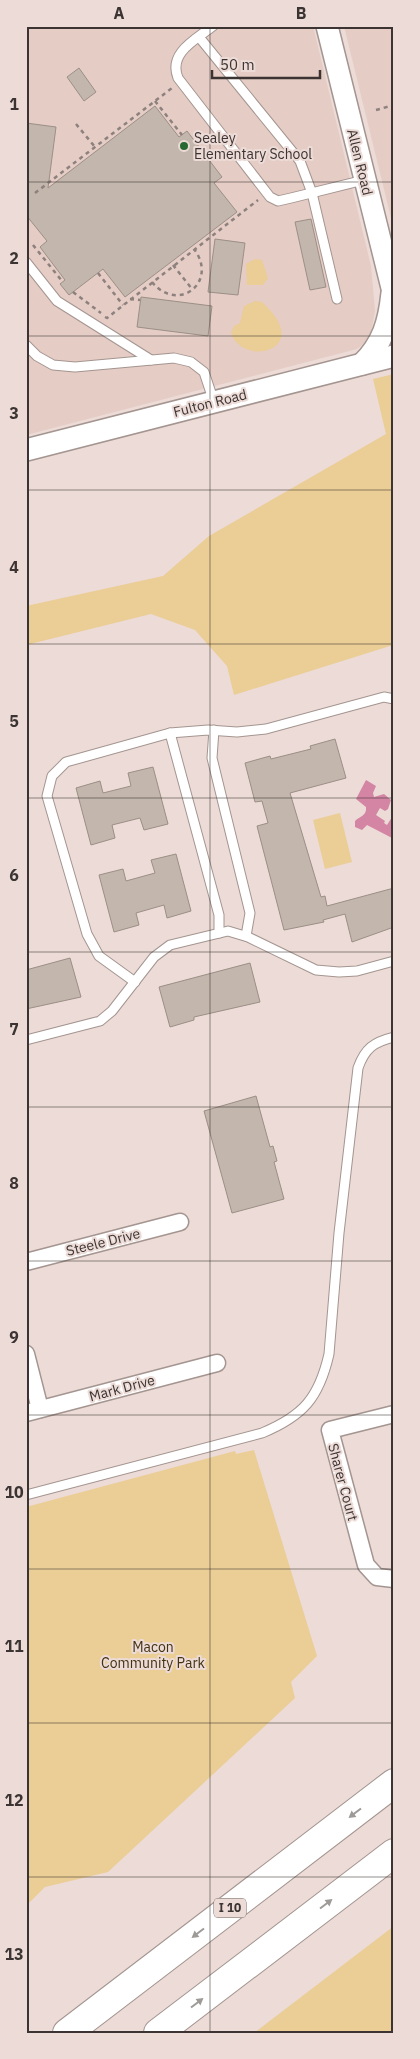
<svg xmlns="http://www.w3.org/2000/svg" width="420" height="2059" viewBox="0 0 420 2059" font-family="'IBM Plex Sans',sans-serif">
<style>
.built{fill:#e5ccc5}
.green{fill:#ebcd96}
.water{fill:#d385a3}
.building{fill:#c3b6ac;stroke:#9b8f86}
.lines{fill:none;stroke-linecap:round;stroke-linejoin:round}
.service-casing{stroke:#a49590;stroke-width:11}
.minor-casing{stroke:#a49590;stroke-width:19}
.tertiary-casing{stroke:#a49590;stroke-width:24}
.motorway-casing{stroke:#a49590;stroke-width:30}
.path{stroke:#8d817e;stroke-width:2.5;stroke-dasharray:4 4;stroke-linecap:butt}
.service{stroke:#fff;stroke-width:9}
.minor{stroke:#fff;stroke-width:16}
.tertiary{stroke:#fff;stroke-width:21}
.motorway{stroke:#fff;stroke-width:28}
.oneway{fill:#9d9a98}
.grid{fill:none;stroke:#3b3432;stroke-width:1;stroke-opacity:0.55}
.poi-dot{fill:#286933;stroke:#ecdbd6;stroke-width:2}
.labels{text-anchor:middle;stroke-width:4;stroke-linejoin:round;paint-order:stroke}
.shield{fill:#ecdbd6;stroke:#706663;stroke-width:1}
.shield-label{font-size:12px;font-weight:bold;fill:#3b3432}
.poi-label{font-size:14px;fill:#3b3432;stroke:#ecdbd6;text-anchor:start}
.street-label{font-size:14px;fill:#3b3432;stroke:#ecdbd6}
.park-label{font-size:14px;fill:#423211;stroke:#ecdbd6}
.neatline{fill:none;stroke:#3b3432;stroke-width:2}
.grid-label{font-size:16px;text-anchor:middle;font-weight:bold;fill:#3b3432}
</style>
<rect width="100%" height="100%" fill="#ecdbd6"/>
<g class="built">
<polygon points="26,26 313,26 371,266 375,311 370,338 357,349 26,435"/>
<polygon points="344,26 394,26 394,230"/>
</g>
<g class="green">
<polygon points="255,259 262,260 268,278 263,285 247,285 246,264"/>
<path d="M255 301 262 302C316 351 242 368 231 333L234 326 240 323 244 306Z"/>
<polygon points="394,374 394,647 390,646 234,695 227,666 195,630 151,614 26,645 26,606 163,576 209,536 386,434 373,379"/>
<polygon points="340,813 352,862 325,869 313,820"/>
<polygon points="254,1450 317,1656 291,1682 295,1698 108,1872 45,1887 26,1906 26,1507 235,1451 236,1454"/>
<polygon points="394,1926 394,2033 254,2033"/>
</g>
<path class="water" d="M366 780 376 786 373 793 374 797 384 794 391 800 388 809 385 811 380 808 376 815 385 821 384 823 387 825 394 814V839L367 825 362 830 355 827V821C360 816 367 816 366 807L356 799Z"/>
<g class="building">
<polygon points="79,68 96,92 84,101 67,77"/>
<polygon points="155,106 179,137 187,131 222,177 214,183 237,212 125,297 103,269 69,295 60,284 65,280 40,247 47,241 26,215 26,123 56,127 48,188"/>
<polygon points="311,219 326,287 310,290 295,222"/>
<polygon points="215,239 245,243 238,295 208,292"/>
<polygon points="141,297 212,306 208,336 137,327"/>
<polygon points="335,739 346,778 290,793 321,897 325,896 327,906 394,888 394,927 352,942 345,914 323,920 324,922 284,930 257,826 268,823 262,801 255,802 245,763 270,756 271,759 311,749 310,746"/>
<polygon points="153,767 168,824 144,830 140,818 112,825 115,838 91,845 76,788 100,781 103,793 131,786 128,773"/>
<polygon points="176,854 191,911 167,918 164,905 136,913 139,925 114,932 99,875 123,869 126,881 155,873 151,860"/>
<polygon points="70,958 81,997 26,1009 26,970"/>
<polygon points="250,963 260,1002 194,1017 194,1020 170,1027 159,987"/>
<polygon points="256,1096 270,1147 273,1146 277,1161 274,1162 284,1199 232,1213 204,1111"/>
</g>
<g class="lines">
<g class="service-casing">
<g id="service">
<path d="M213 26C195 40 168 53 178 78L270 197 278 201 291 198 364 180"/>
<polyline points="199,37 300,161 312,193 337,299"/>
<polyline points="26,262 57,301 151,360"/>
<polyline points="26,345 37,356 53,365 75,367 174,358 191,362 204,372 214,402"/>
<polyline points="214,730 212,758 250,913 246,936"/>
<polyline points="170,733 219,915 219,933"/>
<polyline points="135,982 99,956 87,934 47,796 52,776 66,762 170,733 208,730 237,732 266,729 384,697 394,699"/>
<polyline points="26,1040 100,1021 112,1011 154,957 170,945 228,931 248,937 316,970 339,972 357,971 394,961"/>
<path d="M26 1495 262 1433C303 1416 319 1398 329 1354L339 1233 358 1068C365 1048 374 1042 394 1037"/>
</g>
</g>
<g class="minor-casing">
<g id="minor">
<polyline points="26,1262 180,1222"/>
<polyline points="26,1354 40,1409"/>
<polyline points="26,1413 217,1363"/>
<polyline points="394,1414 330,1430 366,1565 377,1577 394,1579"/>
</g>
</g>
<g class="tertiary-casing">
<g id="tertiary">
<polyline points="327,26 394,296"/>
<path d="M362 364C383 343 389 322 392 293"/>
<polyline points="26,450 394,356"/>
</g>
</g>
<g class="motorway-casing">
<g id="motorway">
<polyline points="67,2033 394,1783"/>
<polyline points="158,2033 394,1853"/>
</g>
</g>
<g class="path">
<polyline points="155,101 182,135"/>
<polyline points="376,110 394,105"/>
<polyline points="76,124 95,147"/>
<polyline points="35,193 172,88"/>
<polyline points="33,245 62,281"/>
<polyline points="173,265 192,289"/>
<polyline points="98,273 123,305"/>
<path d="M152 282C178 314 219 282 194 249"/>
<polyline points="73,292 101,313"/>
<polyline points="130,299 140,300"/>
<polyline points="105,317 107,318 258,200"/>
</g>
<use href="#service" class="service"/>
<use href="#minor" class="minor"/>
<use href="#tertiary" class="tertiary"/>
<use href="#motorway" class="motorway"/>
</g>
<defs><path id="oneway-solid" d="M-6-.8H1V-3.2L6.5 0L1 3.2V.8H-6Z" transform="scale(1.25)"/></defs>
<g class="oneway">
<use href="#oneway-solid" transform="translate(355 1813) rotate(143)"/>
<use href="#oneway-solid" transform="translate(326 1904) rotate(-37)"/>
<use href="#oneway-solid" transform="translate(198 1933) rotate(143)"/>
<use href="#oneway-solid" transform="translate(197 2003) rotate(-37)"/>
</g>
<path class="grid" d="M210 26V2033M26 182H394M26 336H394M26 490H394M26 644H394M26 798H394M26 952H394M26 1107H394M26 1261H394M26 1415H394M26 1569H394M26 1723H394M26 1877H394"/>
<circle class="poi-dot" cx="184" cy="146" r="5"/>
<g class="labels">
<rect class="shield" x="214" y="1898.5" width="32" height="19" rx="4"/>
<g class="shield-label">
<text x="230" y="1912">I 10</text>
</g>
<g class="poi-label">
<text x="194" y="143">Sealey<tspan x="194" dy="16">Elementary School</tspan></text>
</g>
<g class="street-label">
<text transform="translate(360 162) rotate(76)" y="5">Allen Road</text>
<text transform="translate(210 403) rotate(-14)" y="5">Fulton Road</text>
<text transform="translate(103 1242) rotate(-14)" y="5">Steele Drive</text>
<text transform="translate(122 1388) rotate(-15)" y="5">Mark Drive</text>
<text transform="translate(343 1482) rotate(75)" y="5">Sharer Court</text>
</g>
<g class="park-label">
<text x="153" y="1652">Macon<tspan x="153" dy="16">Community Park</tspan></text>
</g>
</g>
<rect width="420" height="2059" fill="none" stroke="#ecdbd6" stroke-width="55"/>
<path d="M212 70v8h108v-8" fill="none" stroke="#3b3432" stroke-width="2.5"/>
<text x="220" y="70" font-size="15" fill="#3b3432" stroke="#ecdbd6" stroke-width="4" paint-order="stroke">50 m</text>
<rect x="28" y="28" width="364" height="2004" class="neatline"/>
<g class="grid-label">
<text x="119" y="19">A</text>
<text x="301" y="19">B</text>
<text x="14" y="110">1</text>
<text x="14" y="264">2</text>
<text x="14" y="419">3</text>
<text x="14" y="573">4</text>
<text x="14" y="727">5</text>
<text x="14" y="881">6</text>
<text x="14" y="1035">7</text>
<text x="14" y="1189">8</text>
<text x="14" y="1343">9</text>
<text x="14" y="1498">10</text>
<text x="14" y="1652">11</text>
<text x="14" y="1806">12</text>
<text x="14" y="1960">13</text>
</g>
</svg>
